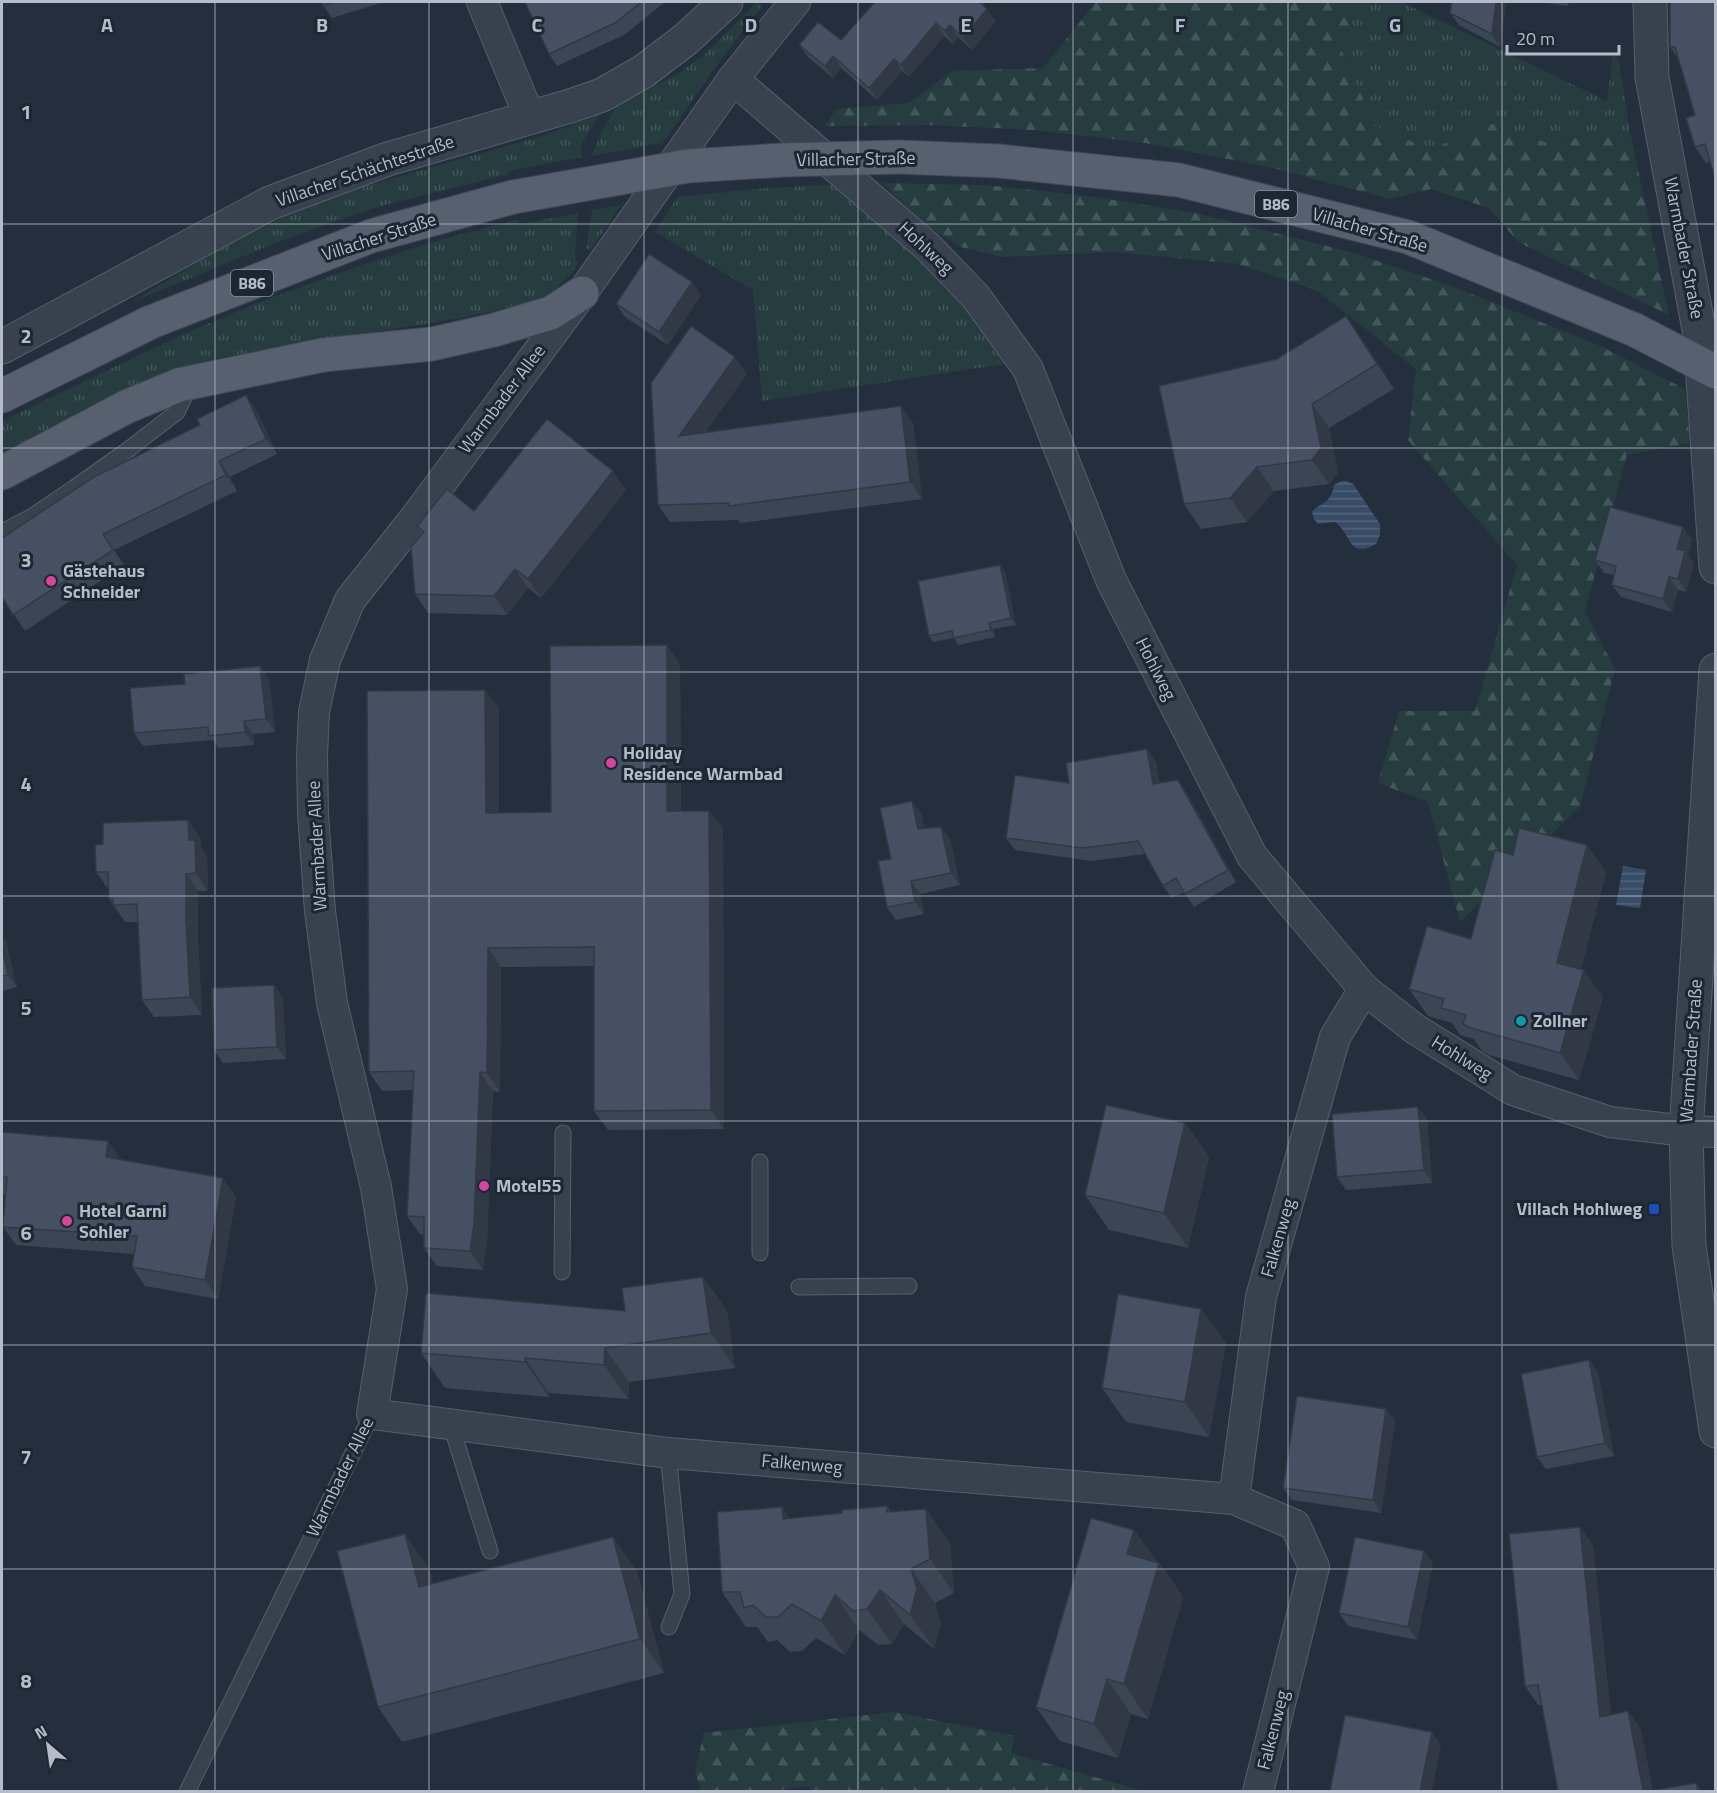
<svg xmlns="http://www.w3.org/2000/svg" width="1717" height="1793" viewBox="0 0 1717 1793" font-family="'Titillium Web',sans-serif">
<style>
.grass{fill:url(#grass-tufts)}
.forest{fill:url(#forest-firs)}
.water{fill:url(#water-rules)}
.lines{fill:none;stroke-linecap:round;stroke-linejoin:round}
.service-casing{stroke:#565f6c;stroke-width:17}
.minor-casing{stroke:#565f6c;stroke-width:32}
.tertiary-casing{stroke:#565f6c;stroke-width:35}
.primary-casing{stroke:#414a57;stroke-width:35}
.service{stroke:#38414e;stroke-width:15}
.minor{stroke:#38414e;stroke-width:30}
.tertiary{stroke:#38414e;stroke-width:33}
.primary{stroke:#56606e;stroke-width:33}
.primary-bridge-casing{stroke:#414a57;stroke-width:35;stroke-linecap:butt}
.primary-bridge{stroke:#56606e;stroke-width:33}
.wall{fill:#3b4654}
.shaded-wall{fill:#303945}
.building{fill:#455162;stroke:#303945;stroke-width:1.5}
.grid{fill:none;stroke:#b4bcc9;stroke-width:1.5;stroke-opacity:0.55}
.hotel-dot{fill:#d1479c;stroke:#1d2633;stroke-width:2}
.culture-dot{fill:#0f9aa8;stroke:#1d2633;stroke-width:2}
.transit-dot{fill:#1a4fb4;stroke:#1d2633;stroke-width:2}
.labels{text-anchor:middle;stroke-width:6;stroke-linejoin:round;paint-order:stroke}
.shield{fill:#1d2633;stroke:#878f9c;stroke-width:1.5}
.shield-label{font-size:16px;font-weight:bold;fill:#b4bcc9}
.street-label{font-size:18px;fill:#b4bcc9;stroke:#1d2633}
.poi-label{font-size:18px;font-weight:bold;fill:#b4bcc9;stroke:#1d2633;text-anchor:start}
.grid-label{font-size:20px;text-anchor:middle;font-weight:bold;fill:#b4bcc9;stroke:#1d2633;stroke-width:6;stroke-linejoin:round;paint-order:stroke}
</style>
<defs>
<pattern id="grass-tufts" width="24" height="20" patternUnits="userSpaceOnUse" patternTransform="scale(1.5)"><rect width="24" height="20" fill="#263c3f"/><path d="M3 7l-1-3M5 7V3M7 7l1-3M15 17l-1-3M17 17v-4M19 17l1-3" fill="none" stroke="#435659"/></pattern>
<pattern id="forest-firs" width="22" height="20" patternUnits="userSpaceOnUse" patternTransform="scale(1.5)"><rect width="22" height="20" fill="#263c3f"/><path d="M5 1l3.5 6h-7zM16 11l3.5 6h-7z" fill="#435659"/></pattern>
<pattern id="water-rules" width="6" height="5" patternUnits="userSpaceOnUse" patternTransform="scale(1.5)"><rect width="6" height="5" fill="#394c67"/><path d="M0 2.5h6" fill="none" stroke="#53647b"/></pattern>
</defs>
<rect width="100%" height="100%" fill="#242f3e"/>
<g class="grass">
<polygon points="757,2 762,6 714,69 663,143 592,156 600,135 617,105 676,75 705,54"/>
<polygon points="1359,2 1401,2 1607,101 1613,53 1619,63 1630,132 1545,142 1486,122 1432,150 1375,126 1340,47"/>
<polygon points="600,113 581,145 582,157 509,171 509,174 385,205 353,215 278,242 132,302 205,257 300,209 363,187 549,134"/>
<polygon points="843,184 965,306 1011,363 762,401 753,290 655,232 677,197 755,189"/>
<polygon points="621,205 590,251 586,248 592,210"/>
<polygon points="578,213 575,254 577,263 575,270 555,289 542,298 499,310 454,319 223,357 194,365 2,456 2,421 181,335 260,302 356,267 429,243 516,220 517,225"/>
</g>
<g class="forest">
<polygon points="1096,2 1359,2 1340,47 1375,126 1432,150 1486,122 1545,142 1630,132 1669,315 1518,242 1489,208 1431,189 1390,199 1269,167 1145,143 1033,130 929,125 825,126 836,109 909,103 952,71 1043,68"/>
<polygon points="883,183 985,185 1096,197 1200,214 1354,253 1457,288 1598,345 1685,389 1690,443 1627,455 1585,611 1615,669 1580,807 1460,922 1428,802 1378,783 1399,711 1475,711 1517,565 1408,440 1416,369 1316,290 1238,264 1115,252 1002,257 961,247 921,222"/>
<polygon points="894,1712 1015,1736 1011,1753 1144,1791 812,1792 809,1786 765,1792 701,1791 695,1771 704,1733"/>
</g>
<g class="water">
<path d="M1341 481H1347L1353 484 1380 524V535L1376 544C1348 560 1352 534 1335 522L1318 524 1314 519 1312 512C1317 505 1327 504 1331 495 1333 492 1333 488 1334 485Z"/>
<polygon points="1623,866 1646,870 1640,908 1616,905"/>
</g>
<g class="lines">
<g class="service-casing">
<g id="service">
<polyline points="2,532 31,517 74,488 129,449 177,412 190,385"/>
<polyline points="760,1162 760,1253"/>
<polyline points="562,1272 563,1133"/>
<polyline points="799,1287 909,1286"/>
<polyline points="451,1425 490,1551"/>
<polyline points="668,1453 682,1594 669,1627"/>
<polyline points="187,1792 372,1414"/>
</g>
</g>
<g class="minor-casing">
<g id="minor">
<polyline points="482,2 530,118"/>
<polyline points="795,2 733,79 582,293 415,518 350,600 325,660 314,712 312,755 313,814 320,911 332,1003 376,1187 392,1289 372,1414 668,1453 1234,1499 1295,1525 1314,1567 1258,1792"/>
<polyline points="733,79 928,247 976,297 1028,369 1111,580 1252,856 1364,989 1415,1029 1513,1090 1610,1122 1686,1131 1716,1132"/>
<polyline points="1234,1499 1261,1297 1335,1037 1364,989"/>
</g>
</g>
<g class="tertiary-casing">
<g id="tertiary">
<polyline points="1650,2 1652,77 1700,335 1716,567"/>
<polyline points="2,347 270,203 388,159 570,106 602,95 644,71 686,39 726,2"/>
<polyline points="1716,670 1686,1131 1689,1246 1716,1431"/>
</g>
</g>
<g class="primary-casing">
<g id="primary">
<polyline points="899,157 999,161 1179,180 1408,237 1635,330"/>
<polyline points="2,396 151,322 371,236 513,197"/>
<polyline points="2,473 126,407 179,385 323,355 432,344 494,330 551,313 582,293"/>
</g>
</g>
<use href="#service" class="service"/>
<use href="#minor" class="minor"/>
<use href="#tertiary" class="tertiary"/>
<use href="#primary" class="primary"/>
<g class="primary-bridge-casing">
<g id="primary-bridge">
<polyline points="513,197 688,166 784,160 899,157"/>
<polyline points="1635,330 1716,372"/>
</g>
</g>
<use href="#primary-bridge" class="primary-bridge"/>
</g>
<g class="wall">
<polygon points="322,2 384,2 332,18 323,5"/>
<polygon points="525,2 665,2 624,35 557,66 549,54"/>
<polygon points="985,2 983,5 996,21 972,50 958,37 953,44 944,36 909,77 902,71 877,100 841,68 833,78 808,57 799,45 841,40"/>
<polygon points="1506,2 1500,47 1459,25 1450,13"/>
<polygon points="1537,2 1569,2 1568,6"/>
<polygon points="1716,2 1716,178 1714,175 1710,162 1706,163 1695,147 1695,115 1679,60 1670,47"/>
<polygon points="701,295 668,345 625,317 616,304"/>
<polygon points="1363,341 1394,389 1329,428 1338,472 1329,484 1274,491 1247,522 1201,529 1184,504"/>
<polygon points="747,374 705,432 913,423 922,499 741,523 738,520 670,522 658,505 651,383"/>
<polygon points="257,411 277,454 230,477 237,491 114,550 124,565 25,631 2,597"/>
<polygon points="626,490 541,598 528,588 507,615 428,613 415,594 422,534 417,526 474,511"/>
<polygon points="1683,527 1692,540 1688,554 1694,564 1686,592 1678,590 1672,612 1621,597 1612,585 1614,575 1604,573 1595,560"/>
<polygon points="1005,571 1016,625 993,629 995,637 958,645 954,638 933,642 929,636"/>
<polygon points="680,664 681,811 709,811 723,829 724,1129 608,1130 594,1111 594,966 501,967 500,1092 493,1091 487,1242 483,1270 437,1266 424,1248 424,1235 420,1234 407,1216 413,1090 382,1091 369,1072 485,690 499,709 499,813 551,812"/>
<polygon points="269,679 275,732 253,734 254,745 218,748 213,740 143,746 134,733"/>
<polygon points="1156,762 1159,783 1187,793 1236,882 1194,907 1184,892 1172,898 1163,886 1145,854 1091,861 1015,850 1006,838 1069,783"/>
<polygon points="912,801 921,813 924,828 941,827 950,839 960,885 920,894 924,914 896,920 887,907 891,859"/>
<polygon points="200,837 201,847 207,857 208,891 198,891 198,940 202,1015 154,1017 142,1000 138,922 125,922 109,899 109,890 96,872"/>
<polygon points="1513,855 1606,872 1581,969 1603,997 1579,1080 1489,1055 1482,1051 1474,1039 1460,1035 1452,1023 1428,1016 1409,989 1471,939"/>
<polygon points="2,936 6,942 17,987 2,991"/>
<polygon points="274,985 283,998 286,1059 223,1063 214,1050"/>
<polygon points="1427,1119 1432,1183 1346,1190 1337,1177"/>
<polygon points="1185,1123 1209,1157 1188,1248 1109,1230 1085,1195"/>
<polygon points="2,1132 121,1160 236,1197 218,1299 145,1286 132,1267 134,1254 16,1245 3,1227 5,1195 2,1195"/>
<polygon points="703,1277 727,1311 735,1368 629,1382 628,1399 549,1393 549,1397 445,1388 421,1353 625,1311"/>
<polygon points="1201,1309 1226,1343 1209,1437 1126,1422 1102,1388"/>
<polygon points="1589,1360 1598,1373 1614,1456 1546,1469 1537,1457"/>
<polygon points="1386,1409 1395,1421 1381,1513 1292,1500 1283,1488"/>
<polygon points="887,1506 891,1512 926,1509 950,1544 954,1593 935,1603 941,1624 934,1649 904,1624 892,1644 878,1645 859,1630 845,1655 816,1638 802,1651 790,1652 777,1640 768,1642 757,1627 746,1627 722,1592 790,1519 842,1513"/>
<polygon points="1580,1527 1593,1546 1611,1715 1628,1711 1641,1730 1653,1791 1696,1783 1702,1791 1558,1791 1542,1705 1538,1705 1525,1686"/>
<polygon points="1424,1551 1433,1564 1417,1640 1348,1626 1339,1613"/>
<polygon points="1157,1562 1159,1563 1183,1597 1148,1719 1131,1714 1118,1758 1060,1741 1036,1707"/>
<polygon points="429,1568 433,1584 637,1571 664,1673 402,1742 378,1707"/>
</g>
<g class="shaded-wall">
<polygon points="1496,2 1506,2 1500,47 1492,34"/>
<polygon points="987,9 996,21 972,50 963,38"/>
<polygon points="936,23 944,36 909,77 901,65"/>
<polygon points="950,25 958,37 953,44 945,31"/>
<polygon points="833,56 841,68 833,78 825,66"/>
<polygon points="894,59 902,71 877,100 869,88"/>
<polygon points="692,282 701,295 668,345 659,332"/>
<polygon points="1346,316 1363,341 1394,389 1377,364"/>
<polygon points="735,357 747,374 691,453 679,436"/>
<polygon points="246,395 257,411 277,454 266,439"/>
<polygon points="1312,404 1329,428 1338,472 1329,484 1312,460"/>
<polygon points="901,406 913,423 922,499 910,482"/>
<polygon points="219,461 230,477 237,491 226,475"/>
<polygon points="1257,467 1274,491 1247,522 1230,498"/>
<polygon points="613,471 626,490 541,598 528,579"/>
<polygon points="1683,527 1692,540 1688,554 1694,564 1686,592 1678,579 1677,549"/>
<polygon points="1000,565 1005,571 1016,625 1011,618"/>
<polygon points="515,569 528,588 507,615 494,596"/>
<polygon points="1669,577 1678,590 1672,612 1663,599"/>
<polygon points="989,623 993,629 995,637 991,630"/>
<polygon points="667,645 680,664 681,830 667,811"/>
<polygon points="260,666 269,679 275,732 266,719"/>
<polygon points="485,690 499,709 499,831 486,813"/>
<polygon points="244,721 253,734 254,745 245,732"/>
<polygon points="1147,749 1156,762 1162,797 1153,784"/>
<polygon points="1178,780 1187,793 1236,882 1228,870"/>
<polygon points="912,801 921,813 927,842 918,829"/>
<polygon points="709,811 723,829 724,1129 711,1110"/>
<polygon points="188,820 200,837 201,847 207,857 208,891 196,873 189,840"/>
<polygon points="941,827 950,839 960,885 951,873"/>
<polygon points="1587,845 1606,872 1576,990 1557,963"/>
<polygon points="186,874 198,891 198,940 202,1015 190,997 186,923"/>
<polygon points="911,881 920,894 924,914 915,902"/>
<polygon points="2,936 6,942 17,987 8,975 2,948"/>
<polygon points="488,948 501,967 500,1092 487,1073"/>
<polygon points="1584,970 1603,997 1579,1080 1560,1053"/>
<polygon points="274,985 283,998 286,1059 277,1047"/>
<polygon points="480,1072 493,1091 487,1242 483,1270 470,1251"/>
<polygon points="1418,1107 1427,1119 1432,1183 1424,1170"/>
<polygon points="1185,1123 1209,1157 1188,1248 1164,1213"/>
<polygon points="108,1141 121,1159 106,1157"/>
<polygon points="223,1178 236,1197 218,1299 205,1280"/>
<polygon points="703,1277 727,1311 735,1368 711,1333"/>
<polygon points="1201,1309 1226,1343 1209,1437 1185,1402"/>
<polygon points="605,1348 629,1382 628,1399 604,1365"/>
<polygon points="525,1358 549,1393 549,1397 525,1362"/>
<polygon points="1589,1360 1598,1373 1614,1456 1605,1443"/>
<polygon points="1386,1409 1395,1421 1381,1513 1373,1500"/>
<polygon points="782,1507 806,1541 783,1519"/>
<polygon points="926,1509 950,1544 954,1593 930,1559"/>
<polygon points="1580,1527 1593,1546 1613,1736 1600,1717"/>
<polygon points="1134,1530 1183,1597 1148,1719 1124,1684 1127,1554"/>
<polygon points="405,1534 429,1568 443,1622 419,1587"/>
<polygon points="613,1537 637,1571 664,1673 640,1639"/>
<polygon points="1424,1551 1433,1564 1417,1640 1408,1627"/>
<polygon points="911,1569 935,1603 941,1624 934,1649 910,1615"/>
<polygon points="880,1590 904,1624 892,1644 867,1609"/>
<polygon points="835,1595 859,1630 845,1655 821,1621"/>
<polygon points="1107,1679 1131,1714 1118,1758 1094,1724"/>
<polygon points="1628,1711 1641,1730 1653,1791 1643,1791"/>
<polygon points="1432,1732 1441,1745 1432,1791 1420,1791"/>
<polygon points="1696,1783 1702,1791 1698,1791"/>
</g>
<g class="building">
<polygon points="322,2 335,2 323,5"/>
<polygon points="525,2 641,2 615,23 549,54"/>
<polygon points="875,2 979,2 987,9 963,38 950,25 945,31 936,23 901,65 894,59 869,88 833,56 825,66 799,45 818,22 841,40"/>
<polygon points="1452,2 1496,2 1492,34 1450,13"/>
<polygon points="1670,2 1716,2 1716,175 1714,175 1705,144 1695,147 1686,118 1695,115 1675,47 1670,47"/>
<polygon points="649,254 692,282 659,332 616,304"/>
<polygon points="1346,316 1377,364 1312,404 1321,448 1312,460 1257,467 1230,498 1184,504 1159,386 1277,359"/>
<polygon points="691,326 735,357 679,436 901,406 910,482 729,506 729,503 658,505 651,383"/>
<polygon points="246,395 266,439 219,461 226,475 103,534 113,550 13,615 2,597 2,538 94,477 200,425 197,419"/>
<polygon points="547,419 613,471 528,579 515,569 494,596 415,594 411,547 424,532 417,526 447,489 474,511"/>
<polygon points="1610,507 1683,527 1677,549 1685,551 1678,579 1669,577 1663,599 1612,585 1616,566 1595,560"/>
<polygon points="1000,565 1011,618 989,623 991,630 954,638 952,631 929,636 918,581"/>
<polygon points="667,645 667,811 709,811 711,1110 594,1111 594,947 488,948 487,1073 480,1072 474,1224 470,1251 424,1248 424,1217 407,1216 414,1071 369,1072 367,691 485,690 486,813 551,812 550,646"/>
<polygon points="260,666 266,719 244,721 245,732 209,736 208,727 134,733 130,688 185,684 184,674"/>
<polygon points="1147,749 1153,784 1178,780 1228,870 1185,894 1176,878 1163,886 1138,841 1082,848 1006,838 1015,775 1069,783 1066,763"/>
<polygon points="912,801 918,829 941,827 951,873 911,881 915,902 887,907 878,861 891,859 880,808"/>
<polygon points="188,820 189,840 195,840 196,873 186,874 186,923 190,997 142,1000 137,904 113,905 113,899 109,899 108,872 96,872 95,845 103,844 103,823"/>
<polygon points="1519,828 1587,845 1557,963 1584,970 1560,1053 1471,1028 1463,1024 1466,1015 1441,1008 1444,999 1409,989 1427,926 1471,939 1495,850 1513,855"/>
<polygon points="2,948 8,975 2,976"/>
<polygon points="274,985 277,1047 214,1050 212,988"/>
<polygon points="1106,1105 1185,1123 1164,1213 1085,1195"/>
<polygon points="1418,1107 1424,1170 1337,1177 1332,1114"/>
<polygon points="2,1132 108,1141 106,1157 223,1178 205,1280 132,1267 137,1236 3,1227 7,1177 2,1177"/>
<polygon points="703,1277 711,1333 605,1348 604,1365 525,1358 525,1362 421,1353 426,1293 625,1311 622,1288"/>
<polygon points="1118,1294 1201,1309 1185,1402 1102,1388"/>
<polygon points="1589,1360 1605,1443 1537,1457 1521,1374"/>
<polygon points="1297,1396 1386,1409 1373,1500 1283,1488"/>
<polygon points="887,1506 887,1512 926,1509 930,1559 911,1569 917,1589 910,1615 880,1590 867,1609 853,1611 835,1595 821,1621 792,1604 778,1617 766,1617 753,1605 744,1608 740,1592 722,1592 717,1512 782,1507 783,1519 842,1513 842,1510"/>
<polygon points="1091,1518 1134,1530 1127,1554 1159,1563 1124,1684 1107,1679 1094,1724 1036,1707"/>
<polygon points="1580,1527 1600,1717 1628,1711 1643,1791 1558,1791 1538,1685 1525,1686 1509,1534"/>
<polygon points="405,1534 419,1587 613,1537 640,1639 378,1707 337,1551"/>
<polygon points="1355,1537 1424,1551 1408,1627 1339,1613"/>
<polygon points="1345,1715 1432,1732 1420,1791 1330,1791"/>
<polygon points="1696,1783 1698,1791 1649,1791"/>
</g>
<path class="grid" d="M215 2V1792M429 2V1792M644 2V1792M858 2V1792M1073 2V1792M1288 2V1792M1502 2V1792M2 224H1716M2 448H1716M2 672H1716M2 896H1716M2 1121H1716M2 1345H1716M2 1569H1716"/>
<g class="hotel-dot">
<circle cx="51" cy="581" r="6"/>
<circle cx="611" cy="763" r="6"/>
<circle cx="484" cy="1186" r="6"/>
<circle cx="67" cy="1221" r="6"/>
</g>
<circle class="culture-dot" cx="1521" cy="1021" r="6"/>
<rect class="transit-dot" x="1648" y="1203" width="12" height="12" rx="3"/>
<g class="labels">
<g class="shield">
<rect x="1255" y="191" width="42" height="26" rx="4.5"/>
<rect x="231" y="270" width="42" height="26" rx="4.5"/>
</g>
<g class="shield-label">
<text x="1276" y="210">B86</text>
<text x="252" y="289">B86</text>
</g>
<g class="street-label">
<text transform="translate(856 159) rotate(-1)" y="6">Villacher Straße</text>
<text transform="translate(365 171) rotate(-19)" y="6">Villacher Schächtestraße</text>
<text transform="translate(1370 230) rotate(16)" y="6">Villacher Straße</text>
<text transform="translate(379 237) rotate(-18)" y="6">Villacher Straße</text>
<text transform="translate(926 248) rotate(43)" y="6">Hohlweg</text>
<text transform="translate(1684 248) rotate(79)" y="6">Warmbader Straße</text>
<text transform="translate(502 399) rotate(-53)" y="6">Warmbader Allee</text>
<text transform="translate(1156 669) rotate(63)" y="6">Hohlweg</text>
<text transform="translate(317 846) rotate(-93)" y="6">Warmbader Allee</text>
<text transform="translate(1691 1051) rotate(-86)" y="6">Warmbader Straße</text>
<text transform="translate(1462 1058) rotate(32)" y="6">Hohlweg</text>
<text transform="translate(1278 1238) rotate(-74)" y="6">Falkenweg</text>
<text transform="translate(802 1464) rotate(5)" y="6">Falkenweg</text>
<text transform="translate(340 1477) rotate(-64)" y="6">Warmbader Allee</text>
<text transform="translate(1273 1730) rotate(-76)" y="6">Falkenweg</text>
</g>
<g class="poi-label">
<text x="63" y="577">Gästehaus<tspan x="63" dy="21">Schneider</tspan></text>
<text x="623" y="759">Holiday<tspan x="623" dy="21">Residence Warmbad</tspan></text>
<text x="1533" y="1027">Zollner</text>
<text x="496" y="1192">Motel55</text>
<text x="1642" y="1215" text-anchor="end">Villach Hohlweg</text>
<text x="79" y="1217">Hotel Garni<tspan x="79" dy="21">Sohler</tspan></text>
</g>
</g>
<g class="grid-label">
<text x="107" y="32">A</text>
<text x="322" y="32">B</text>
<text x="537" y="32">C</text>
<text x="751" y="32">D</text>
<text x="966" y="32">E</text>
<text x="1180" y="32">F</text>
<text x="1395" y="32">G</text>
<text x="26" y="119">1</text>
<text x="26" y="343">2</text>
<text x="26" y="567">3</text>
<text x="26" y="791">4</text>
<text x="26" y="1015">5</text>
<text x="26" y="1240">6</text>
<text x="26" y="1464">7</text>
<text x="26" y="1688">8</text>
</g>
<rect width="1717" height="1793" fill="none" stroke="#b4bcc9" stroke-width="6"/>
<g transform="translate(48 1745) rotate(331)" stroke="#1d2633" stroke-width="4.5" paint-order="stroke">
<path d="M0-4.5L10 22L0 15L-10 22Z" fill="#b4bcc9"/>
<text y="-9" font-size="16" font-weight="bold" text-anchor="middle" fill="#b4bcc9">N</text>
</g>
<path d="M1507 45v9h112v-9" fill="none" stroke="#b4bcc9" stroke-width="3"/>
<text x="1516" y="45" font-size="18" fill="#b4bcc9" stroke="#1d2633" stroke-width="4.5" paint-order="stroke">20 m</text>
</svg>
